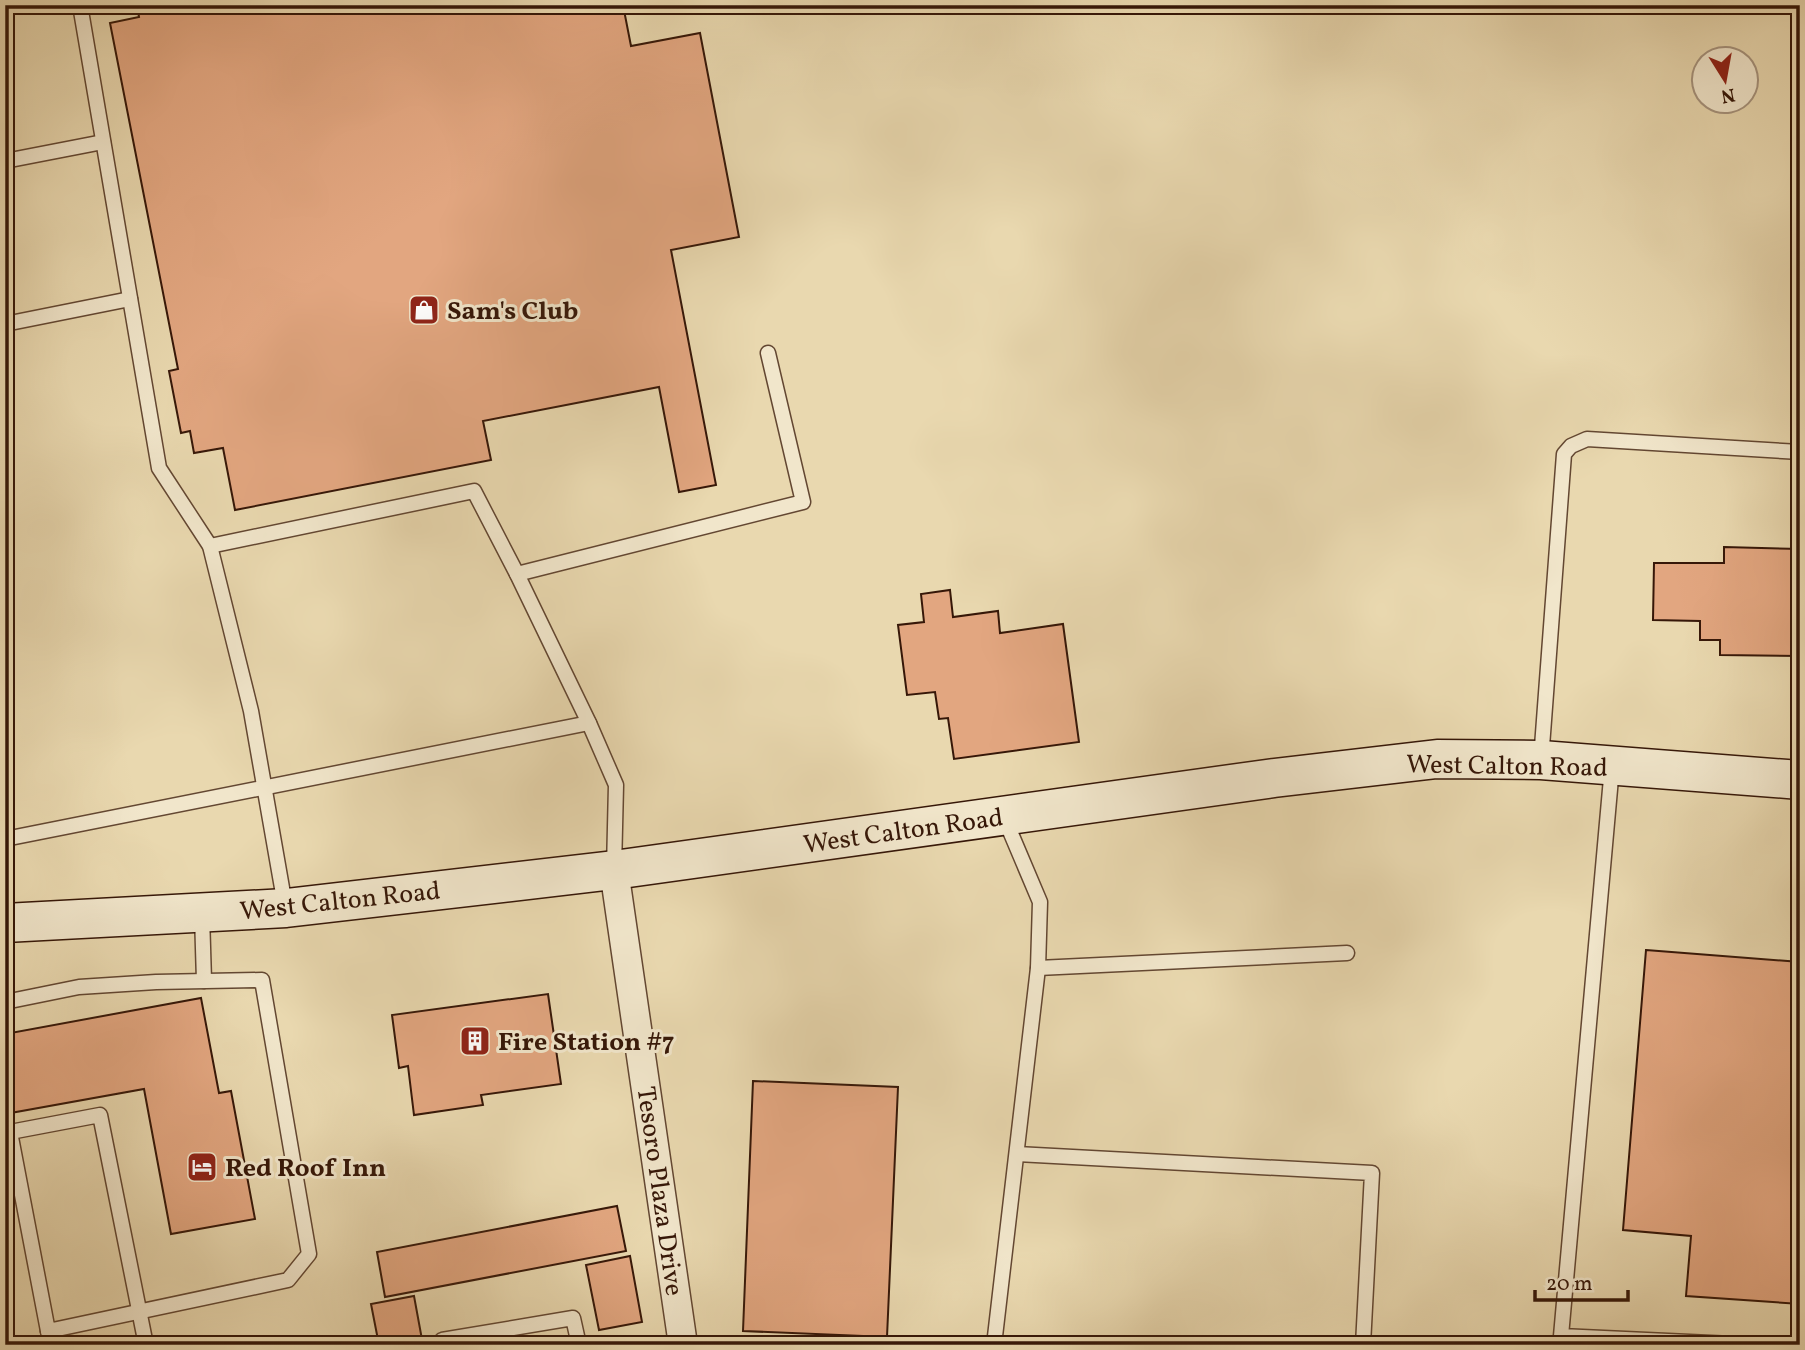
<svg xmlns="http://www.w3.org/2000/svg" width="1805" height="1350" viewBox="0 0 1805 1350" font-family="Vollkorn,serif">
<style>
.building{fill:#e2a680;stroke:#361708;stroke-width:2}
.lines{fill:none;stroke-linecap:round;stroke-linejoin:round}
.service-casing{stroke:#634732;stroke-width:17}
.minor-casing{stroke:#634732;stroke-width:31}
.secondary-casing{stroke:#361708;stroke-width:41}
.service{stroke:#f1e6cb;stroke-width:14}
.minor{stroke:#f1e6cb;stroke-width:28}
.secondary{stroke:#f1e6cb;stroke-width:38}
.labels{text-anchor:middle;stroke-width:6;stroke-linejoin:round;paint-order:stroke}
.poi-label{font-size:26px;font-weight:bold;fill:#361708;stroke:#f1e6cb;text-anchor:start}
.street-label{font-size:26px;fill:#361708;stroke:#f1e6cb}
</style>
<rect width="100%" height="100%" fill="#e9d8af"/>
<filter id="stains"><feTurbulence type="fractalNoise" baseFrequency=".00286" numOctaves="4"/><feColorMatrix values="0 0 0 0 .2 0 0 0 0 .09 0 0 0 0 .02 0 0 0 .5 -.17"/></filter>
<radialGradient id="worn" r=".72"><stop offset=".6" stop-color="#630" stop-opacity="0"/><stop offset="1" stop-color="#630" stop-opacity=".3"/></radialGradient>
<g class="building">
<polygon points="137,5 623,5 631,46 700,33 739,237 671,250 716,485 679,492 659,387 483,421 491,460 235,510 223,448 194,453 190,431 181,433 169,371 178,369 110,23 139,17"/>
<polygon points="1724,547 1800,549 1800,656 1720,655 1720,640 1700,640 1700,621 1653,620 1654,563 1724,563"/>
<polygon points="950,590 953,617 998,611 1000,633 1063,624 1079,742 954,759 948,718 939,719 935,692 907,695 898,625 924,622 921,594"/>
<polygon points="1646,950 1800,962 1800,1304 1686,1296 1691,1236 1623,1230"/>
<polygon points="548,994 561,1084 481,1095 483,1105 414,1115 408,1066 399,1068 392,1015"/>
<polygon points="201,998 219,1093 231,1091 255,1219 171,1234 144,1089 5,1114 5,1034"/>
<polygon points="753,1081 898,1087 887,1337 743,1331"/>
<polygon points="617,1206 626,1251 385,1297 377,1252"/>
<polygon points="630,1256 642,1322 599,1330 586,1265"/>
<polygon points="414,1296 423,1345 379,1345 371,1304"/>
</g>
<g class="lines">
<g class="service-casing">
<g id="service">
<polyline points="80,5 159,468 210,546 251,711 285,905"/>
<polyline points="5,161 103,142"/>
<polyline points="5,324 130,299"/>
<polyline points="210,546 474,491 517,574 589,723 616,785 614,869"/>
<polyline points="517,574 803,502 768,353"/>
<polyline points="1541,760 1564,454 1571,446 1587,439 1800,452"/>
<polyline points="1612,767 1561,1336 1754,1345"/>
<polyline points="5,839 589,723"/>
<polyline points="202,915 204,981"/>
<polyline points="1038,968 1347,953"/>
<polyline points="5,1002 79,987 156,982 262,980 309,1254 288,1280 48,1331 10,1132"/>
<polyline points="5,1133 100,1115 146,1345"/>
<polyline points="1017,1154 1372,1173 1363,1345"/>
<polyline points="48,1331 51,1345"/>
<polyline points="443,1345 442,1340 573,1318 579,1345"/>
<polyline points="994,1345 1038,968 1040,902 1004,817"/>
</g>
</g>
<g class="minor-casing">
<polyline id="minor" points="614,870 683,1345"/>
</g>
<g class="secondary-casing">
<polyline id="secondary" points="5,923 286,908 614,870 1274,778 1437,759 1541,760 1800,780"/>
</g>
<use href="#service" class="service"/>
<use href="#minor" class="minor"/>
<use href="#secondary" class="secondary"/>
</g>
<defs>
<g id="shop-square" transform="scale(1.575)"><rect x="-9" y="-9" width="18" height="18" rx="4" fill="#8f2418" stroke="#f1e6cb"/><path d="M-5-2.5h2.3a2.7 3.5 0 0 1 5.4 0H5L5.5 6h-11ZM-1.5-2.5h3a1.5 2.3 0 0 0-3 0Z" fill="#fff"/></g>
<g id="building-square" transform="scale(1.575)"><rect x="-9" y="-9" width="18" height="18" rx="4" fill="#8f2418" stroke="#f1e6cb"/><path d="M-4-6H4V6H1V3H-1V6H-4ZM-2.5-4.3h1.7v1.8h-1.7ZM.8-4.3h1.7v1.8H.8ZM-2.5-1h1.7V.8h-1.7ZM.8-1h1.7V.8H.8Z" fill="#fff"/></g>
<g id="hotel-square" transform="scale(1.575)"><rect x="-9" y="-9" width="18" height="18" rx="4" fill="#8f2418" stroke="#f1e6cb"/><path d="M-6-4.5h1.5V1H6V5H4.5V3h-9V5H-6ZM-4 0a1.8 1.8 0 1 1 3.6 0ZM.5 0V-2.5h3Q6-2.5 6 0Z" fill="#fff"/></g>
</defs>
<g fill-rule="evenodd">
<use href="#shop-square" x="424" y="310"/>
<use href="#building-square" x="475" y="1041"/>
<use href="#hotel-square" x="202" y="1167"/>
</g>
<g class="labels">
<g class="poi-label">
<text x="447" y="319">Sam's Club</text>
<text x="498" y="1050">Fire Station #7</text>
<text x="225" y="1176">Red Roof Inn</text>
</g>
<g class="street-label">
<text transform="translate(1507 765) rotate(1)" y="9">West Calton Road</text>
<text transform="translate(903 830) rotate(-8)" y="9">West Calton Road</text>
<text transform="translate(340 900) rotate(-6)" y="9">West Calton Road</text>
<text transform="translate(661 1191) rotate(82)" y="9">Tesoro Plaza Drive</text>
</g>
</g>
<rect width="1805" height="1350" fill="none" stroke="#e9d8af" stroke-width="28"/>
<rect x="7" y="7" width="1791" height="1336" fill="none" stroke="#361708" stroke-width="3.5"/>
<rect x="14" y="14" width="1777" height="1322" fill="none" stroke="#361708" stroke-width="2"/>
<g transform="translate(1725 80) rotate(169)"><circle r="33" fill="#f1e6cb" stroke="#a6937d" stroke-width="2"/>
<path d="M0-5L12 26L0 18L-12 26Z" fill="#8f2418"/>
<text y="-10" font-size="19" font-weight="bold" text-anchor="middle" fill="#361708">N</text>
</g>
<path d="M1535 1290v10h93v-10" fill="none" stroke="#361708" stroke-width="3.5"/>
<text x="1546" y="1290" font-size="21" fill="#361708" stroke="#f1e6cb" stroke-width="5" paint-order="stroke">20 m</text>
<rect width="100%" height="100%" filter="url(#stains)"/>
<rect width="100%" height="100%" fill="url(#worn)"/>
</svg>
